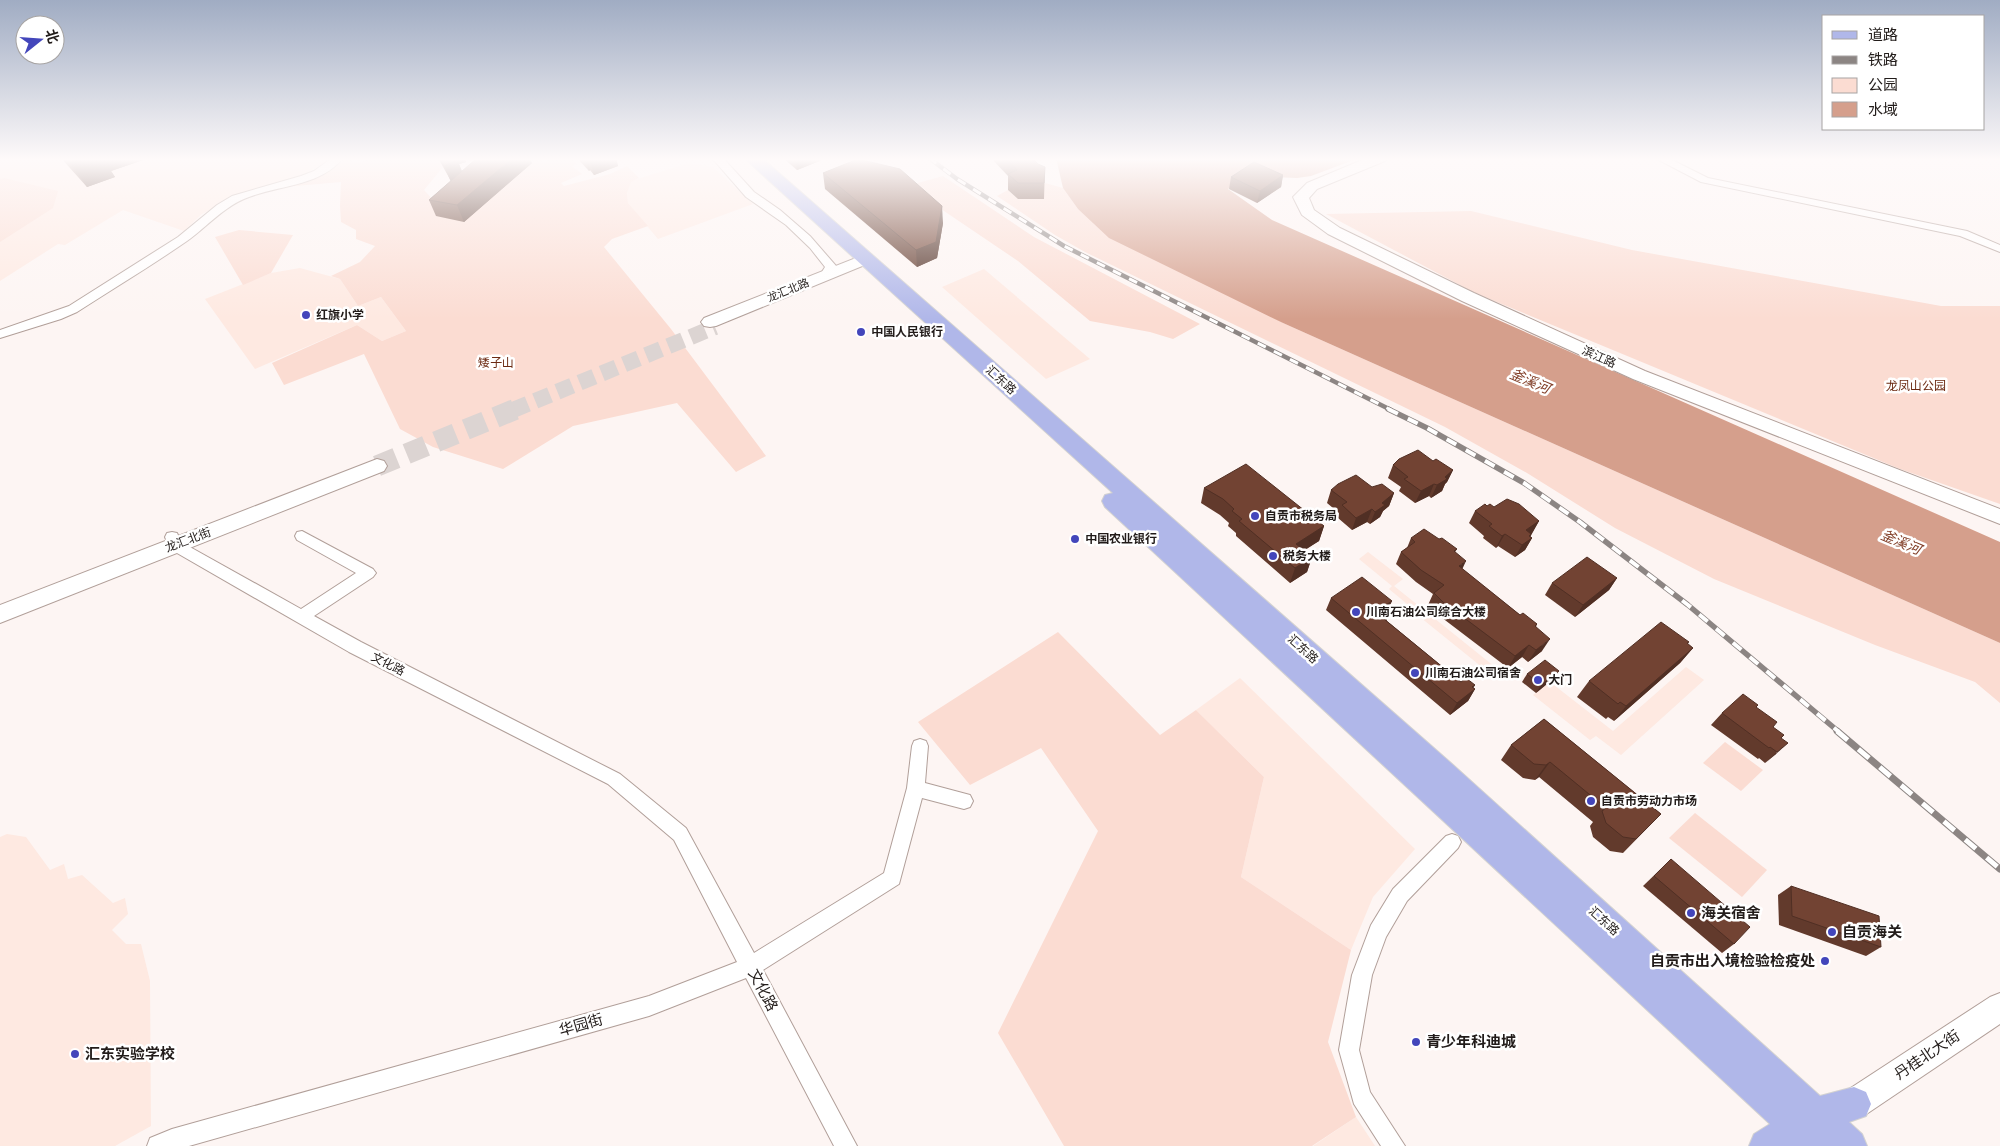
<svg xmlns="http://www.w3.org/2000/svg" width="2000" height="1146" viewBox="0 0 2000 1146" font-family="'Noto Sans','Noto Sans SC',sans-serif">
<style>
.built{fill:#fee9e1}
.green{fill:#fbdcd2}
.water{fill:#d59f8c}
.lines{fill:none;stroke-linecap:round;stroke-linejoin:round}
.secondary-tunnel-far1{stroke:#dcd4d2;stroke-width:16;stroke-dasharray:16 8;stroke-linecap:butt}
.secondary-tunnel{stroke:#dcd4d2;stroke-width:21;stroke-dasharray:21 11;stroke-linecap:butt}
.minor-casing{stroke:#b19f99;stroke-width:2}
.secondary-casing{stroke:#b19f99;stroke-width:2}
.primary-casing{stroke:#d3d2d1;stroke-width:2}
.minor{fill:#fff;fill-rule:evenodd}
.secondary{fill:#fff;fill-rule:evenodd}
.primary{fill:#b0b7e9;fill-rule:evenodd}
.rail-far2-casing{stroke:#8c8583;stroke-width:4.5}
.rail-far1-casing{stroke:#8c8583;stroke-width:5.5}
.rail-casing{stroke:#8c8583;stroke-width:7}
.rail-far2{stroke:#fff;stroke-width:3;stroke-dasharray:9;stroke-linecap:butt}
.rail-far1{stroke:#fff;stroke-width:4;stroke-dasharray:11;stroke-linecap:butt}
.rail{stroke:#fff;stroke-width:5;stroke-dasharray:14;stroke-linecap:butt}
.wall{fill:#623a2c}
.shaded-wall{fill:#502f24}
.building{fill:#724333;stroke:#502f24}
.poi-dot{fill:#4346bb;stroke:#fff;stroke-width:2}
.labels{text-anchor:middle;stroke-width:5;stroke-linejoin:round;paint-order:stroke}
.far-street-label{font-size:11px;fill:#221c1a;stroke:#fff}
.poi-label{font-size:12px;font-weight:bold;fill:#221c1a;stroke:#fff;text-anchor:start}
.street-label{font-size:12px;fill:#221c1a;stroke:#fff}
.park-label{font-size:12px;fill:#6c2a12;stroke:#fff}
.water-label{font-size:14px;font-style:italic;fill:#813d26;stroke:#fff}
.near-poi-label{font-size:15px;font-weight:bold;fill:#221c1a;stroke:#fff;text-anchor:start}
.near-street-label{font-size:15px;fill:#221c1a;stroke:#fff}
</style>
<rect width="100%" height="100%" fill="#fdf5f3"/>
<g class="built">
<polygon points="0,158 332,158 303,175 236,196 202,214 184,231 123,210 65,245 58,244 0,281"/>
<polygon points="689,163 713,167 753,204 658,239 628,203 627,193 631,181"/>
<polygon points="300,268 340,279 358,306 381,297 406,331 382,341 357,325 255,369 205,299 271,273"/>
<polygon points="984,269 1090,359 1046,379 942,287"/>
<polygon points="1368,552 1403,579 1394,586 1505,675 1498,680 1410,609 1412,608 1389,589 1392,586 1359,559"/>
<polygon points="1686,667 1704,680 1621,755 1596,736 1590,740 1533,695 1550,682 1613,731"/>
<polygon points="1240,678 1415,849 1373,897 1351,950 1241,877 1264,777 1196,710"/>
<polygon points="7,834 26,837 50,870 64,864 68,879 82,875 113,903 125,898 128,914 112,930 126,944 141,944 150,981 151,1126 115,1146 0,1146 0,837"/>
<polygon points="1356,1117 1375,1146 1313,1146"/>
</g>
<g class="green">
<path d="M345 158H351L353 163 379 158H437L443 167 424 190 437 204 523 165 532 158 544 162 553 159 570 158 576 164 572 166 582 174 561 183 564 186 610 174 627 166 639 178 631 182 627 193 628 203 648 226 612 239 604 247 671 329 766 456 736 472 677 403 573 426 503 469 433 447 400 429 364 354 284 385 272 363 357 325 382 341 406 331 381 297 358 306 340 279 331 276 360 262 375 246 356 239V230L341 222 340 206 341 182 284 187C306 181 330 176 345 158Z"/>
<polygon points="943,176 1034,237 1200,324 1173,339 1150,332 1090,321 1018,261 907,186"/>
<polygon points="4,178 58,191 53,208 0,242 0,179"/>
<polygon points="1045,183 1063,188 1078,209 1283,323 2000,643 2000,703 1975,682 1875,645 1714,579 1615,528 1527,473 1445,427 1085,252 1055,235 997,196 1008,190 1018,199"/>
<polygon points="1471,211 1632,250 1941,306 2000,306 2000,504 1900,469 1475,293 1326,214"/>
<polygon points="239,230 293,235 271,273 243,285 215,237"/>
<polygon points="1058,632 1160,735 1196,710 1264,777 1241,877 1351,950 1328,1042 1356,1117 1312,1146 1064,1146 998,1033 1098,831 1041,748 970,785 918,722"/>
<polygon points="1725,742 1763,770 1741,791 1703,763"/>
<polygon points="1695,813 1767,870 1742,897 1669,838"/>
</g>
<polygon class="water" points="1056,158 1359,158 1311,176 1297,178 1273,177 1232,186 1228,189 1272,220 2000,542 2000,643 1283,323 1109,238 1078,209 1063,188"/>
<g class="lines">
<polyline class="secondary-tunnel-far1" points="513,410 715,327"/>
<polyline class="secondary-tunnel" points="377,466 516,409"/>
<g class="minor-casing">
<g id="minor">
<path d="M332 158H343C321 186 280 185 249 197 224 206 208 226 187 241 151 266 114 288 77 312L61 319 0 338V330L69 306 178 237 217 205 232 196 301 176 314 171Z"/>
<polygon points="712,158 723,158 754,192 780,210 810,236 837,267 830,277 826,278 820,275 825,267 810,248 786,225 746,197"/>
<polygon points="1655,158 1668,158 1708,178 1967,231 2000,245 2000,252 1960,236 1701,182"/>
<polygon points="302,531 373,569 376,573 373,577 314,616 361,642 620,774 686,828 754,953 884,873 907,788 912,746 914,741 920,739 926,741 928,746 925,783 970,795 973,801 970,807 964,809 922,798 899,884 763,970 857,1146 834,1146 746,978 649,1016 189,1146 147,1146 150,1138 172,1129 649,996 737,962 674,840 608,784 349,652 170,549 165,537 167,533 172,532 177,533 181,542 301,609 356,573 297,540 295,536 297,532"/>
<polygon points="1452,834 1458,836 1461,842 1458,848 1407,901 1386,937 1372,975 1359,1050 1370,1092 1405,1146 1381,1146 1354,1104 1339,1050 1352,975 1371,925 1393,889 1446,836"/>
</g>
</g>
<g class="secondary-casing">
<g id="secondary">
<polygon points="1367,158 1387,158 1385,161 1317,189 1309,198 1314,210 1340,228 1474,293 1645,371 2000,509 2000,524 1633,379 1462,301 1328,234 1302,215 1293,197 1307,183"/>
<polygon points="866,254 872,256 874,259 872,262 716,326 710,327 704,326 701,322 704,318"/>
<polygon points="377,459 384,461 387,466 384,471 0,623 0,605"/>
<polygon points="2000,993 2000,1024 1865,1115 1854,1119 1843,1115 1839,1104 1843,1093 1990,997"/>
</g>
</g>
<g class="primary-casing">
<polygon id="primary" points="744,158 762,158 1452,764 1820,1096 1854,1087 1866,1092 1871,1104 1866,1116 1849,1122 1862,1134 1867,1146 1749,1146 1754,1134 1770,1124 1105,507 1102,501 1105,495 1113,493"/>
</g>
<use href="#minor" class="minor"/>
<use href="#secondary" class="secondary"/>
<use href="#primary" class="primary"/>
<g class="rail-far2-casing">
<polyline id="rail-far2" points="929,158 957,179 1064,246 1391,410"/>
</g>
<g class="rail-far1-casing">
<polyline id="rail-far1" points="1388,409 1427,428 1524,483 1580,522 1688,605 1839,732"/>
</g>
<g class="rail-casing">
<polyline id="rail" points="1837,731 2000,869"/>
</g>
<use href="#rail-far2" class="rail-far2"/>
<use href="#rail-far1" class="rail-far1"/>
<use href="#rail" class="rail"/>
</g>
<g class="wall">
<polygon points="61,158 149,158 111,171 115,177 87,187"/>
<polygon points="438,158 465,158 466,162 459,164 462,172 532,163 464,222 436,216 429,200 451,181"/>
<polygon points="577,158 616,158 618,166 594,175 590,170 589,171"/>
<polygon points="783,158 827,158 797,170"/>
<polygon points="991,158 1032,158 1038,164 1045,167 1044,199 1018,199 1008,190 1008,176"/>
<polygon points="823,173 943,223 937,258 917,267 825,189"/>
<polygon points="1283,175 1281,187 1257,203 1229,189 1231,177"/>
<polygon points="1433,461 1453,470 1447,482 1445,484 1442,491 1431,498 1429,496 1415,503 1399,491 1401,487 1388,478 1393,465"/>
<polygon points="1372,487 1394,493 1389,506 1383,511 1380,517 1370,524 1367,522 1352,530 1338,518 1339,513 1327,503 1331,490"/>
<polygon points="1204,488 1324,526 1319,541 1304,550 1312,557 1307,572 1290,583 1236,536 1236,533 1228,526 1229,523 1220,515 1201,503"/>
<polygon points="1487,506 1539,521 1530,536 1532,538 1525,550 1515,557 1498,546 1496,548 1483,538 1484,536 1469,523 1475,511"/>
<polygon points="1411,538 1439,539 1457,549 1455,552 1462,569 1520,615 1537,624 1536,627 1542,651 1528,662 1522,657 1508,668 1437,614 1428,605 1433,594 1416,582 1396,564 1401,552 1407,548"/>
<polygon points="1617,578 1609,590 1575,617 1545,595 1552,583"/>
<polygon points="1331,598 1392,601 1386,612 1387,621 1461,682 1475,685 1473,688 1475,689 1468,701 1450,715 1326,610"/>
<polygon points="1689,642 1687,644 1693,648 1680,663 1614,721 1608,717 1606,719 1577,697 1589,681"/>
<polygon points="1527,674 1553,679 1536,693 1522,682"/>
<polygon points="1756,707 1773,727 1781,738 1776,754 1765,763 1759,758 1758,759 1711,725 1722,713"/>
<polygon points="1544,719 1661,814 1623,853 1610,851 1593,837 1590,826 1593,822 1539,777 1535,780 1523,778 1501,760 1511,745"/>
<polygon points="1671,859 1734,944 1722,953 1643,886"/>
<polygon points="1791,886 1881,947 1866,956 1779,925 1778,895"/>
</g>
<g class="shaded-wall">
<polygon points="83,158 149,158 111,171 115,177 87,187 70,163"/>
<polygon points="445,158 465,158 466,162 459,164 464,176 451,182 444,166"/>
<polygon points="513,158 530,158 532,163 464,222 457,205"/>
<polygon points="585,158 587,158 590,170 589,171"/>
<polygon points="589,158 616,158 618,166 594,175"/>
<polygon points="795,158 827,158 797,170"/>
<polygon points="1283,175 1281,187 1257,203 1260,191"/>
<polygon points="942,206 943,223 937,258 917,267 916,250"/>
<polygon points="1453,470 1447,482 1445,484 1442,491 1431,498 1437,485 1445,477"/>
<polygon points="1434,484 1429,496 1415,503 1421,491"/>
<polygon points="1394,493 1389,506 1383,511 1380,517 1370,524 1375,512 1382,503"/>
<polygon points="1372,509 1367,522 1352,530 1356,518"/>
<polygon points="1539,521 1528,541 1532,538 1525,550 1515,557 1522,545 1526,530"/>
<polygon points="1324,526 1319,541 1291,559 1296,544"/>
<polygon points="1505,534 1498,546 1496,548 1502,536"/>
<polygon points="1312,557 1307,572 1290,583 1295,568"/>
<polygon points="1466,561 1460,574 1459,566"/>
<polygon points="1617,578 1609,590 1575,617 1583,605"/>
<polygon points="1392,601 1386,613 1381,608"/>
<polygon points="1550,639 1542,651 1528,662 1536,650"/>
<polygon points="1529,645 1522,657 1508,668 1515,656"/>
<polygon points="1693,648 1680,663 1614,721 1626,706"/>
<polygon points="1559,671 1553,679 1536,693 1541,685"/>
<polygon points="1475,685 1471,692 1475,689 1468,701 1450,715 1457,703"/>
<polygon points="1788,743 1776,754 1765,763 1777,752"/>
<polygon points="1550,762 1539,777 1535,780 1546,765"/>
</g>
<g class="building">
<polygon points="66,158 83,158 70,163"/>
<polygon points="440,158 454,158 457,160 444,166"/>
<polygon points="477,158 513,158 457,205 429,200"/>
<polygon points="1006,158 1032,158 1038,164 1045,167 1044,183 1018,183 1008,174 1017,170"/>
<polygon points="858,159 900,169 942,206 936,242 916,250 823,173"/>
<polygon points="1254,162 1283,175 1260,191 1231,177"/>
<polygon points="1418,450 1433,461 1436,459 1453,470 1445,477 1447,479 1437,485 1434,484 1421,491 1404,479 1408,477 1393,465 1399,459"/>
<polygon points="1246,464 1324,526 1296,544 1312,557 1295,568 1239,521 1242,519 1232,511 1234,509 1223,499 1204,488"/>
<polygon points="1356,475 1372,487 1382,484 1394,493 1382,503 1385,505 1375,512 1372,509 1356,518 1342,505 1347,502 1331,490 1338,484"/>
<polygon points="1507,499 1519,504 1539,521 1526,530 1531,534 1529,536 1532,538 1522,545 1505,534 1502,536 1489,526 1492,524 1475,511 1485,504 1487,506 1490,504 1494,507"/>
<polygon points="1424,529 1439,539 1442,538 1457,549 1454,551 1466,561 1459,566 1520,615 1523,613 1537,624 1535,626 1550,639 1536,650 1529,645 1515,656 1443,602 1434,593 1444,585 1421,570 1401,552 1415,542 1411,538"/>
<polygon points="1587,557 1617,578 1583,605 1552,583"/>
<polygon points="1362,577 1392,601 1381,608 1389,615 1384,619 1461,682 1466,678 1475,685 1472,687 1475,689 1457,703 1331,598"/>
<polygon points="1661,622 1689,642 1687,643 1693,648 1626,706 1620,702 1618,704 1589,681"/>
<polygon points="1545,660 1559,671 1541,685 1527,674"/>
<polygon points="1743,694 1758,705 1756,707 1777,722 1773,727 1784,735 1781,738 1788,743 1777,752 1770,747 1769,748 1722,713"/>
<polygon points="1544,719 1661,814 1636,839 1623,837 1606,823 1602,811 1606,808 1550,762 1546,765 1534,764 1511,745"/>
<polygon points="1671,859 1750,927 1734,944 1654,876"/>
<polygon points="1791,886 1879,916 1881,947 1792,916"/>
</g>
<linearGradient id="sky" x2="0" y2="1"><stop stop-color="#a0acc3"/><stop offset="0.5" stop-color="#fefafa"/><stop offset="1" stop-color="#fefafa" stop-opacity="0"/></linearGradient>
<rect width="2000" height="319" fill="url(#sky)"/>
<g class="poi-dot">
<circle cx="306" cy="315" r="5"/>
<circle cx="861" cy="332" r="5"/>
<circle cx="1255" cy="516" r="5"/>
<circle cx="1075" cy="539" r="5"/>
<circle cx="1273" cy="556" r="5"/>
<circle cx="1356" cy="612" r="5"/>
<circle cx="1415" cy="673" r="5"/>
<circle cx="1538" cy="680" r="5"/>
<circle cx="1591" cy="801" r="5"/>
<circle cx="1691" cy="913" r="5"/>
<circle cx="1832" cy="932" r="5"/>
<circle cx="1825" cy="961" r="5"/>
<circle cx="1416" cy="1042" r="5"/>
<circle cx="75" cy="1054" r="5"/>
</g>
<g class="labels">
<g class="far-street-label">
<text transform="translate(788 290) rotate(-22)" y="4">龙汇北路</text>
</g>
<g class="poi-label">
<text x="316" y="319">红旗小学</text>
<text x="871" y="336">中国人民银行</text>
<text x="1265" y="520">自贡市税务局</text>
<text x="1085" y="543">中国农业银行</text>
<text x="1283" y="560">税务大楼</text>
<text x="1366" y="616">川南石油公司综合大楼</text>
<text x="1425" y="677">川南石油公司宿舍</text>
<text x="1548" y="684">大门</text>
<text x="1601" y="805">自贡市劳动力市场</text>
</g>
<g class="street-label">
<text transform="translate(1599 357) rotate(24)" y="4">滨江路</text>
<text transform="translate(1001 380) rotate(42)" y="4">汇东路</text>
<text transform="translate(188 540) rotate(-21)" y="4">龙汇北街</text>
<text transform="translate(1303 649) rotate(42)" y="4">汇东路</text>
<text transform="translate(388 664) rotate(27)" y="4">文化路</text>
<text transform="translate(1604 921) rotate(42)" y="4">汇东路</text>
</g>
<g class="park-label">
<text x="496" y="367">矮子山</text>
<text x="1916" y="390">龙凤山公园</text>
</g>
<g class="water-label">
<text transform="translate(1530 381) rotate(23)" y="5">釜溪河</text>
<text transform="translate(1901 542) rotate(23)" y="5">釜溪河</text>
</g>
<g class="near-poi-label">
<text x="1701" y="918">海关宿舍</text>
<text x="1842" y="937">自贡海关</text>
<text x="1815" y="966" text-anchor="end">自贡市出入境检验检疫处</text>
<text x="1426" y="1047">青少年科迪城</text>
<text x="85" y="1059">汇东实验学校</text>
</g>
<g class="near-street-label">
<text transform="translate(763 990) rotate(62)" y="5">文化路</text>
<text transform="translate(581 1025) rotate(-16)" y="5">华园街</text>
<text transform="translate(1927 1055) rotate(-34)" y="5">丹桂北大街</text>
</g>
</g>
<rect x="1822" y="15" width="162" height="115" fill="#ffffff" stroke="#a7a4a3"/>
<rect x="1832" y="31" width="25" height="8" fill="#b0b7e9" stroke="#a7a4a3"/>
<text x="1868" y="40" font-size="15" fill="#221c1a">道路</text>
<rect x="1832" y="56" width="25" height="8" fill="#8c8583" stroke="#a7a4a3"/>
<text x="1868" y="65" font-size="15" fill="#221c1a">铁路</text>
<rect x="1832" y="78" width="25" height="15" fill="#fbdcd2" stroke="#a7a4a3"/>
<text x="1868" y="90" font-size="15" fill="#221c1a">公园</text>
<rect x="1832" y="102" width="25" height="15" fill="#d59f8c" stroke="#a7a4a3"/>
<text x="1868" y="115" font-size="15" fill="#221c1a">水域</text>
<g transform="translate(40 40) rotate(73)"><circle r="24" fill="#ffffff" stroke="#a7a4a3"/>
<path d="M0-4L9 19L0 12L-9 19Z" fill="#4346bb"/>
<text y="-8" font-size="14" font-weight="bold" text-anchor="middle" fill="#221c1a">北</text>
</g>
</svg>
